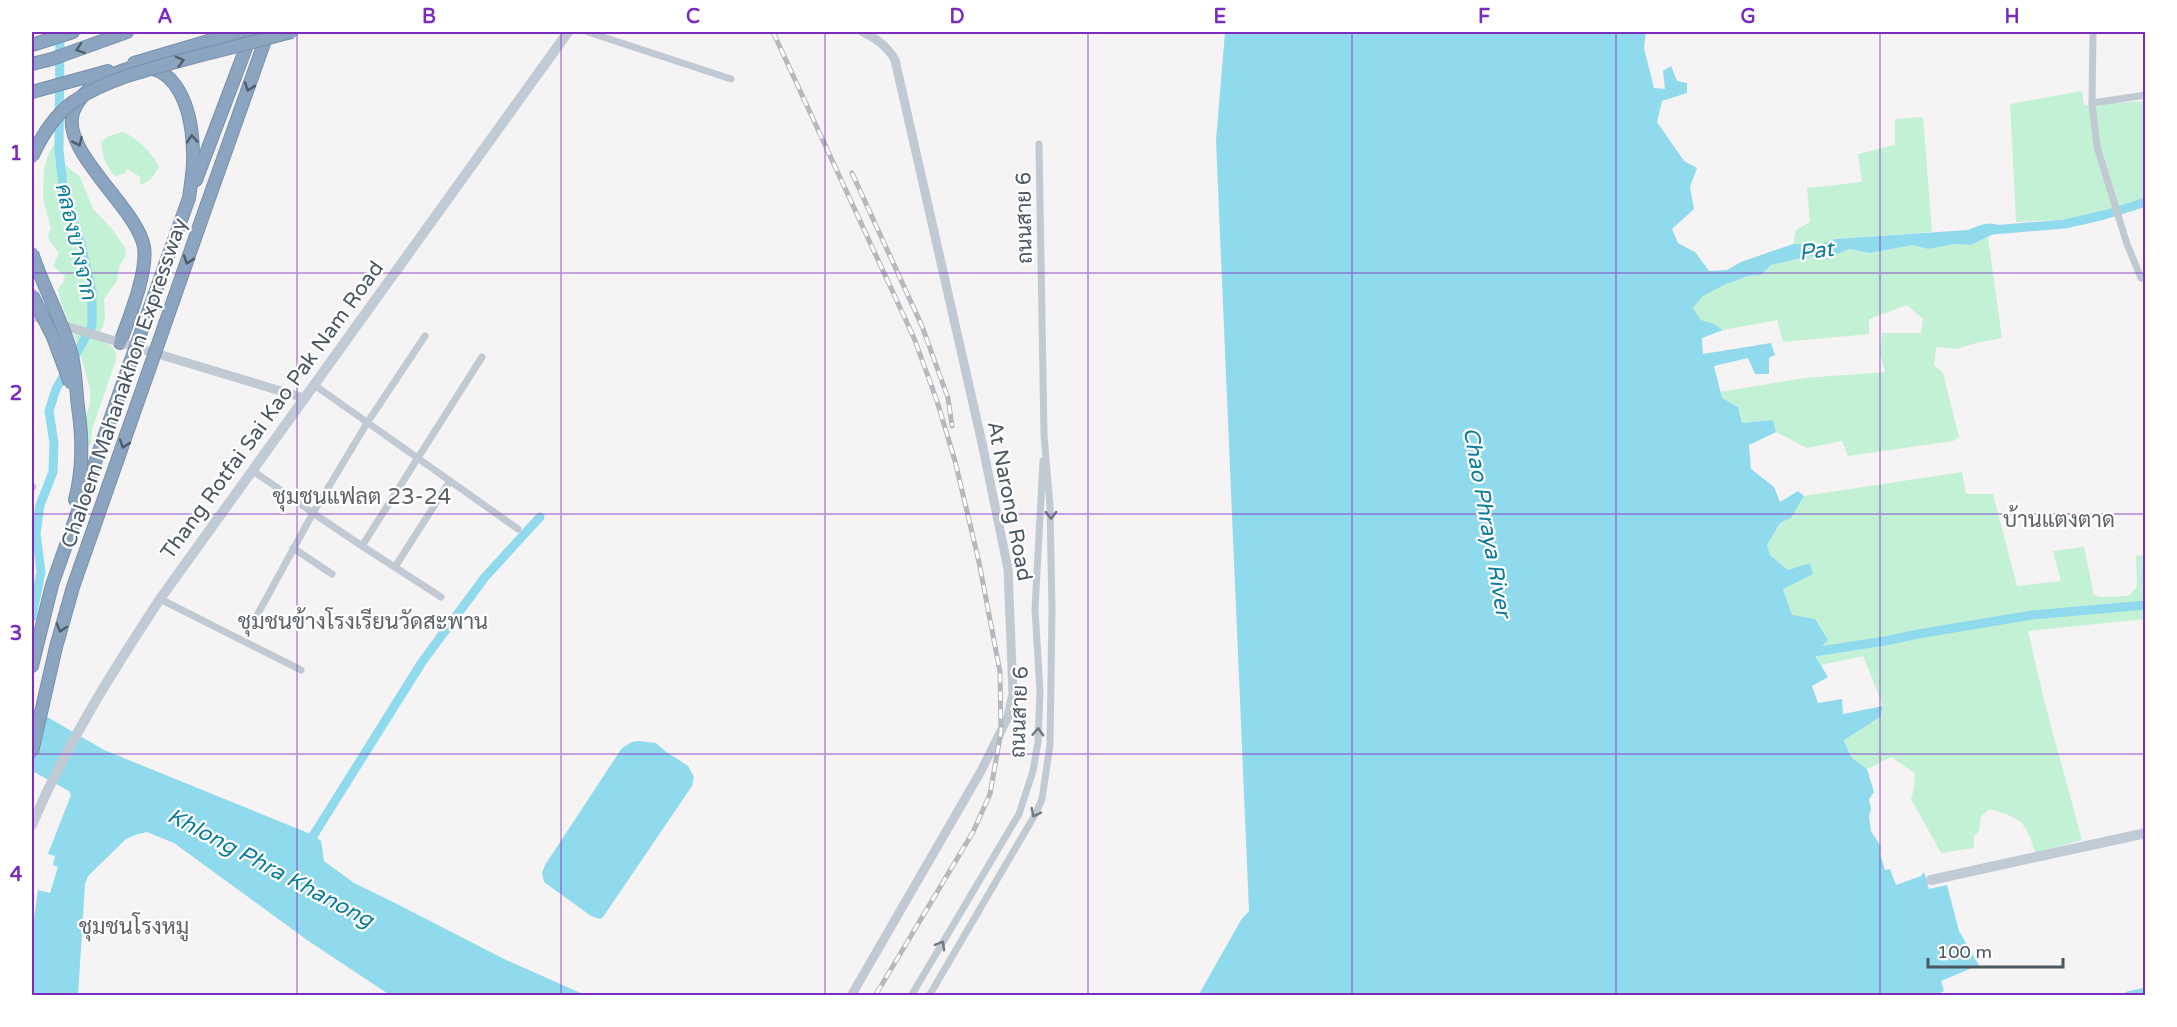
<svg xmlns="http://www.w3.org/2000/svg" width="2177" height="1027" viewBox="0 0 2177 1027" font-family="'Varela Round',Sarabun,sans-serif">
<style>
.green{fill:#c3f1d5}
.water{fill:#90daee}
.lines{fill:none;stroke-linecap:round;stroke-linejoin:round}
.canal{stroke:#90daee;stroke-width:9}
.motorway-casing{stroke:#7690ad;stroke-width:14}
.minor{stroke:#c1cad2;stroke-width:7}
.tertiary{stroke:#c1cad2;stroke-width:9}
.secondary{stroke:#c1cbd6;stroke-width:10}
.motorway{stroke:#8ba5c1;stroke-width:12}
.rail-casing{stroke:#b5b8bd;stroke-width:5}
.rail{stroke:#fff;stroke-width:3;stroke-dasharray:9;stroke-linecap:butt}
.motorway-bridge-casing{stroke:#7690ad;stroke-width:14;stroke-linecap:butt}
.motorway-bridge{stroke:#8ba5c1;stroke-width:12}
.oneway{stroke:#505e6b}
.oneway2{stroke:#6e7983}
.grid{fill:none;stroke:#7b2cbf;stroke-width:1.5;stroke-opacity:0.55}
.labels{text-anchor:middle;stroke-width:4.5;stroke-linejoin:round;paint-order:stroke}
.street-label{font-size:21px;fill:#4a5661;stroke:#fff}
.water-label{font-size:22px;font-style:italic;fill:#0c7c9b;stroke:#fff}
.neighbourhood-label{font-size:22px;fill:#5f6368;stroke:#fff}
.neatline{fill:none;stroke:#7b2cbf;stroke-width:2}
.grid-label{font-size:20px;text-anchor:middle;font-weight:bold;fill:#7b2cbf}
</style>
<rect width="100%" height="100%" fill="#f5f3f3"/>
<g class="green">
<polygon points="2082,91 2084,105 2145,101 2145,198 2074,219 2016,222 2010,104"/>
<polygon points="1923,117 1932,232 1835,239 1817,245 1793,244 1796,230 1810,222 1807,188 1862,182 1858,154 1895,145 1895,119"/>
<path d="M123 132C137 138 151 152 159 166 154 175 151 182 140 185V177L128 169 123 174 115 176C106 167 102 155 101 142L109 136Z"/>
<path d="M55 142 64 164 80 177 93 209 113 230 125 248 126 255 119 267 117 281 104 299 105 320 100 333 101 340C111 346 117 348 116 360L92 429 91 443 86 448 83 426 90 404V389L78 346 59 296 58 289 63 283 65 276 53 266 59 253 50 242 48 235 51 228 43 199 44 169 48 155Z"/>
<polygon points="1988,237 2002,338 1976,343 1957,349 1936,347 1934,365 1943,373 1959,437 1953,441 1848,456 1842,441 1807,448 1776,432 1773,420 1742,423 1738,407 1722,398 1720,392 1805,378 1885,372 1880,354 1882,333 1921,333 1923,319 1907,305 1869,319 1869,334 1783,342 1777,320 1723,330 1714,324 1701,320 1693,308 1703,296 1726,284 1748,276 1761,275 1771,265 1811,256 1827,259 1849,249 1870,253 1913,245 1928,249 1955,244 1971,245"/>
<path d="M1962 472 1966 494H1993L2017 586 2061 581 2053 551 2084 547 2094 595 2101 597 2129 596 2137 586 2136 556 2145 555V619L2028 631 2045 704 2082 840 2035 853C2026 820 2021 819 1990 809L1981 816 1979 831 1974 836V848L1941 853 1911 799 1914 789 1915 773 1891 757 1867 769 1851 757 1844 739 1880 717 1883 706 1863 656 1821 665 1792 616 1783 588 1813 574 1810 563 1788 570 1770 555 1767 545 1780 523 1791 518 1804 496Z"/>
</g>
<g class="water">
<path d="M1225 32H1646L1644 48 1654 88 1665 89 1663 71 1671 66 1677 81 1687 83V93L1662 101 1657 122 1684 161 1697 168 1690 187 1694 209 1672 229 1678 243 1695 252 1709 271 1727 270 1741 262 1793 244 1817 245 1835 239 1968 230C1981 225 1992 219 2004 229L1971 245 1955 244 1928 249 1913 245 1870 253 1849 249 1827 259 1811 256 1771 265 1761 275 1748 276 1726 284 1703 296 1693 308 1701 320 1714 324 1723 330 1702 338 1703 354 1771 343 1775 355 1769 358V374H1755L1748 358 1714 366 1722 398 1738 407 1742 423 1773 420 1776 432 1749 445 1751 469 1774 487 1780 502 1798 491 1804 496 1791 518 1780 523 1767 545 1770 555 1788 570 1810 563 1813 574 1783 589 1792 615 1815 619 1828 640 1814 654 1828 677 1812 686 1818 703 1842 699 1843 714 1883 706 1880 717 1844 740 1851 757 1867 769 1874 792 1869 799 1871 809 1869 817 1871 831 1881 847 1880 854 1885 870 1890 869 1896 885 1921 876 1924 872 1929 889 1947 885 1959 931 1979 965 1941 981 1944 991 1938 994V996H1198L1241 920 1249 911 1216 141Z"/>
<polygon points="32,708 104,750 313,835 321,841 324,861 354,883 395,903 504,959 585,995 390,995 307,940 174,843 147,832 135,835 126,839 88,876 85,884 78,995 32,995 32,932 38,890 50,893 58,867 53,865 55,856 48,854 71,795 69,791 32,771"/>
<polygon points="638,741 656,743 665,751 688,766 694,777 692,786 603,917 600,919 591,916 544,882 542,873 545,865 622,748 632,742"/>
</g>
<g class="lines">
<g class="canal">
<polyline points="1992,230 2065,224 2104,215 2146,202"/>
<polyline points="32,617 41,572 36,533 40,505 53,472 54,443 49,411 56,389 92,326 92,292 81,244 65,202 59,151 60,32"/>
<polyline points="1807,653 1885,641 1918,634 2032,615 2146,605"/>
<polyline points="308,844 422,662 485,577 540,517"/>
<polyline points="2128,996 2146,992"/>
</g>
<g class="motorway-casing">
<g id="motorway">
<polyline points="32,45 73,32"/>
<polyline points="134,63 239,32"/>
<polyline points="32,64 52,59 127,32"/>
<polyline points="32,92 108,71"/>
<polyline points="196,180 252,32"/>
<polyline points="207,204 268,32"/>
<path d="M120 343C129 318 148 272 144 247 137 207 57 149 74 110 81 93 98 81 114 74 173 47 192 105 193 152 194 168 191 183 189 198"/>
<path d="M75 500C83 469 83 439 78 407"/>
<polyline points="32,666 52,585 130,363"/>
</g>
</g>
<g class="minor">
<polyline points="588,32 731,79"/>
<polyline points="2093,32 2092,103 2097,147 2127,244 2141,278 2146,279"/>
<polyline points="2092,103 2146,95"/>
<polyline points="313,384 518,529"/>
<polyline points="32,487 33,487"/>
<polyline points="362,546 313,513 367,423 425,336"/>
<polyline points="293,548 332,574"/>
<polyline points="395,567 450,481"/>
<polyline points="441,597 362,546 482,357"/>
<polyline points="160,599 301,670"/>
<polyline points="249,630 313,513 252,470"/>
<polyline points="911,996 1019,814 1033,771 1038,742 1040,691 1035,609 1043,461"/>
<polyline points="929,996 1036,813 1042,799 1050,745 1052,610 1050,506 1044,435 1039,144"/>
</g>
<g class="tertiary">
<polyline points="32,316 304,398"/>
<path d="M851 996 981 771 1008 717 1013 694 1008 569 982 443 895 60C887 46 877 39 863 32"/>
</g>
<g class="secondary">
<path d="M32 825C66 745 112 672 160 599L568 32"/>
<polyline points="1931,880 2146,833"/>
</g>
<use href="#motorway" class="motorway"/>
<g class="rail-casing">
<g id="rail">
<polyline points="773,32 914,338 937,401 955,461 979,562 1000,672 1001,732 990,794 973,832 875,996"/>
<polyline points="852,173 922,326 948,398 952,426"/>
</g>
</g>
<use href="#rail" class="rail"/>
<g class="motorway-bridge-casing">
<g id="motorway-bridge">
<path d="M32 157C41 137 55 115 73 102 108 78 153 68 194 57 227 49 260 40 292 32"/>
<path d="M32 253C43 288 63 320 72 356 76 373 76 390 78 407"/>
<polyline points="32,295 53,337 70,383"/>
<polyline points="130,363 189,198"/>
<polyline points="32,752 56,647 73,587 207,204"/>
</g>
</g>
<use href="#motorway-bridge" class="motorway-bridge"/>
</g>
<defs><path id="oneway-chevron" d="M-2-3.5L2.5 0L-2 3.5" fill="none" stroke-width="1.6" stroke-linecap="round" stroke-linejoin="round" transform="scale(1.5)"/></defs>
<g class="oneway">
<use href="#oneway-chevron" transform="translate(80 49) rotate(161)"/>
<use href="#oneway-chevron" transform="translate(180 61) rotate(-15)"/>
<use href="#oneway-chevron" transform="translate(249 87) rotate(109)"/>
<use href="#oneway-chevron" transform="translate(192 139) rotate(-94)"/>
<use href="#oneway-chevron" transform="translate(78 142) rotate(66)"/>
<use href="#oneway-chevron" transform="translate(188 260) rotate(109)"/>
<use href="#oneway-chevron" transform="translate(124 444) rotate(109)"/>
<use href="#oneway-chevron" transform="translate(61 628) rotate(107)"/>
</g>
<g class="oneway2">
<use href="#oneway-chevron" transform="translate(1051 515) rotate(89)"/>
<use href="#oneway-chevron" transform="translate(1038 732) rotate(-87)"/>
<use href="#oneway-chevron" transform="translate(1035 813) rotate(117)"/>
<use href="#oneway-chevron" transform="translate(941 945) rotate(-60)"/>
</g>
<path class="grid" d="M297 32V996M561 32V996M825 32V996M1088 32V996M1352 32V996M1616 32V996M1880 32V996M32 273H2146M32 514H2146M32 754H2146"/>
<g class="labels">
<g class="street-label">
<text transform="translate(1024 218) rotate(-91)" y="7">ถนนสาย 6</text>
<text transform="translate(124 383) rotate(-71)" y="7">Chaloem Mahanakhon Expressway</text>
<text transform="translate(272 410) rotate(-54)" y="7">Thang Rotfai Sai Kao Pak Nam Road</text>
<text transform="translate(1010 501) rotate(79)" y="7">At Narong Road</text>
<text transform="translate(1019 712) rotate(-88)" y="7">ถนนสาย 6</text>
</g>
<g class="water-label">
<text transform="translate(77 242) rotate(77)" y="8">คลองบางจาก</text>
<text transform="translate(1816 250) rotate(-8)" y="8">Pat</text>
<text transform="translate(1488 522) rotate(80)" y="8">Chao Phraya River</text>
<text transform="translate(271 867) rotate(28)" y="8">Khlong Phra Khanong</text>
</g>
<g class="neighbourhood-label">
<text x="362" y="504">ชุมชนแฟลต 23-24</text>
<text x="2059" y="527">บ้านแตงตาด</text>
<text x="363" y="629">ชุมชนข้างโรงเรียนวัดสะพาน</text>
<text x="134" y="934">ชุมชนโรงหมู</text>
</g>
</g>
<rect width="2177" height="1027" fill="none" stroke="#ffffff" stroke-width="66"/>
<path d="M1928 958v9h135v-9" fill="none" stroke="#4a5661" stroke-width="3"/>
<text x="1937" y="958" font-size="18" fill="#4a5661" stroke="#ffffff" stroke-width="4.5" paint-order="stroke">100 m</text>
<rect x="33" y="33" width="2111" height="961" class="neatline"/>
<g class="grid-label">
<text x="165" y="23">A</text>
<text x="429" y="23">B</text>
<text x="693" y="23">C</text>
<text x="957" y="23">D</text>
<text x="1220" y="23">E</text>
<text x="1484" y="23">F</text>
<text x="1748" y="23">G</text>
<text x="2012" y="23">H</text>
<text x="16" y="160">1</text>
<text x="16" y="400">2</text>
<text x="16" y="640">3</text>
<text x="16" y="881">4</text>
</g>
</svg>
